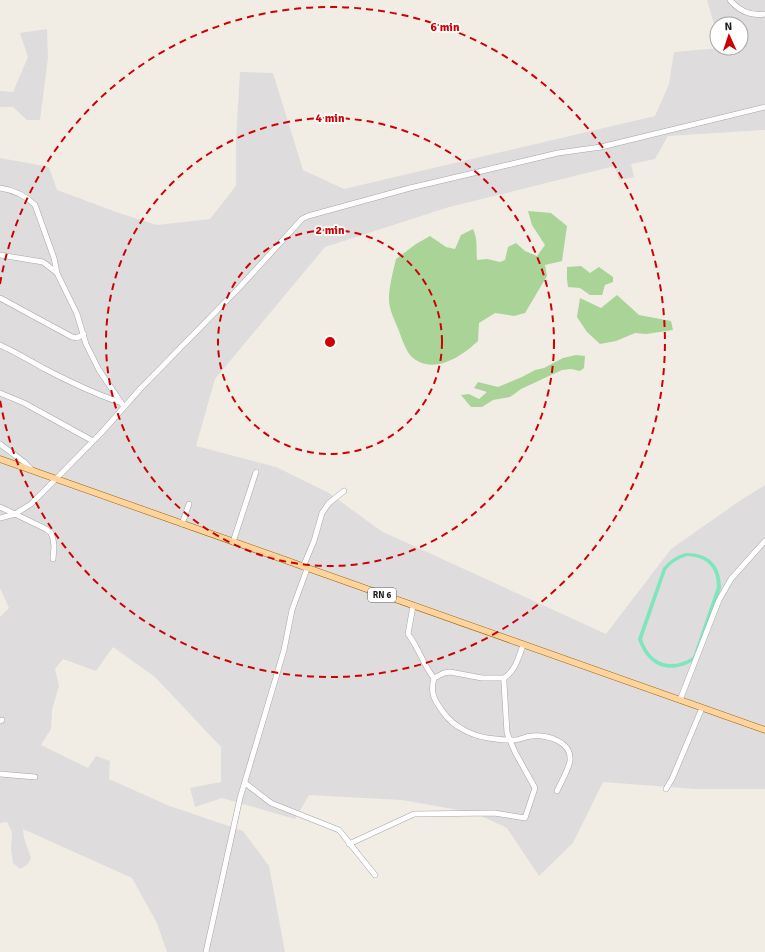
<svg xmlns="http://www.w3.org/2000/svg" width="765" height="952" viewBox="0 0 765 952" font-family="Signika,sans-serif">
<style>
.residential{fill:#dedcdc}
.forest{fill:#a9d397}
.pitch{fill:#7de6bc;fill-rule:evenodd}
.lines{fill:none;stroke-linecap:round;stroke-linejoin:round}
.minor-casing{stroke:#a6a6a6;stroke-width:6}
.major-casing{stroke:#9b6600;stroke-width:7}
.minor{stroke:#fff;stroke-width:5}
.major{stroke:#ffd39c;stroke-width:6}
.ring{fill:none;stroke:#cf0002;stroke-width:2;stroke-dasharray:7 5}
.labels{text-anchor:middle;stroke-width:3.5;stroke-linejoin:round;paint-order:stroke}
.shield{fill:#fff;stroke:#626262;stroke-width:1}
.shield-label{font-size:9px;font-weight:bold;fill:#1f1f1f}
.centre{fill:#cf0002;stroke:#fff;stroke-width:2}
.ring-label{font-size:12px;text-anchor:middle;font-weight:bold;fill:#cf0002;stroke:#fff;stroke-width:3.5;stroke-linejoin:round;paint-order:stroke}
</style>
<rect width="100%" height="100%" fill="#f1ede5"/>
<g class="residential">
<polygon points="707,0 765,0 765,130 668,136 655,159 631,164 634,177 619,180 615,166 449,207 325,247 215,379 196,446 276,467 329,493 381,531 606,634 671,549 741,500 765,485 765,789 695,789 603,782 573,843 539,876 507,828 475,813 402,800 309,795 295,819 222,798 195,807 190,788 221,782 221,747 155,677 113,647 96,671 63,659 55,669 59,686 52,710 51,729 41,745 88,768 96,756 110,761 109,779 167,805 243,831 269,866 285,952 167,952 157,923 132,878 23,829 24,838 31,858 27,865 20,869 13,863 11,848 12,832 7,822 0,823 0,617 9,608 0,588 0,158 49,167 57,190 119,213 157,225 210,219 236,186 236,140 240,72 273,73 303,170 344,189 655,116 669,84 674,52 721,48 741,48 741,24 717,24 717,35"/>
<polygon points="47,29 48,58 40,120 27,120 13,107 0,107 0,91 13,92 28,57 20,33"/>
</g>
<g class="forest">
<path d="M528 211 551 213 567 226 562 261 545 265 547 276 525 313 514 316 495 313 479 323 478 341C462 356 435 375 413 358 406 352 402 339 399 331 395 321 389 310 389 299 389 286 393 272 396 259L416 244 430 236 446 247 455 249 461 235 473 229C478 239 476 249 477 260L487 259 500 262 505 260 508 247 516 243 525 251 537 256 545 245 532 225Z"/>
<polygon points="581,266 590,273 599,267 613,277 613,282 605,285 602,295 590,295 580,288 568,287 567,279 567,267"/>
<polygon points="617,295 639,315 671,321 673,330 646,334 635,333 616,341 600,344 587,332 577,317 580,298 601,308"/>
<polygon points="576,355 585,356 584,368 580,371 571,369 562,370 521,389 510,397 493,400 482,407 471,407 461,395 469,394 479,399 487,392 474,388 478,382 498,387 522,377 535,370 544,368 563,358"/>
</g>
<path class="pitch" d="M686 553C709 553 721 565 721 588L696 659C671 676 648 668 638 639L663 568C670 560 676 556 686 553ZM687 556C707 557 717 567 717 587L693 657C671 671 650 664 642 639L666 570C672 562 678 559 687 556Z"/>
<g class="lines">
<g class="minor-casing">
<g id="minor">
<path d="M730 0C739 11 751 16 765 14"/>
<path d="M0 188C13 190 25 195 35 205L54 258 57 273 77 314 86 344 99 370 124 407"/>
<polyline points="0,255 43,262 56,272"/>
<polyline points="0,298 72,337 77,338 84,334"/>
<path d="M0 345C15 352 29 360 43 368 68 381 93 393 119 402"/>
<polyline points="0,393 24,403 93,441"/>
<polyline points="0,444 24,462 31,469"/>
<polyline points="0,507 15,514 31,504 39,496 102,432 141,388 237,290 302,219 308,216 410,188 558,153 601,147 765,107"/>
<polyline points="0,518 15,514 46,529 51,533 53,539 54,546 53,559"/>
<polyline points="182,524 189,504"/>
<polyline points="233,542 256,472"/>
<polyline points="303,567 314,541 322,513 329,503 344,491"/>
<path d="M413 606 408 634C419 648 423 665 434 678"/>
<path d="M504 678H482L450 672 444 673 434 678C430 693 434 700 443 712 454 728 476 738 496 739 501 740 508 740 514 740 520 740 526 736 532 736 547 735 572 741 570 761 568 771 561 782 557 791"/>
<polyline points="680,700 719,600 731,579 765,541"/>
<polyline points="0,721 2,720"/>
<polyline points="0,774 35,777"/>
<polyline points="245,783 271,803 339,830 375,875"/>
<polyline points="666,789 672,779 702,708"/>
<path d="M349 844 414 814 494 813 525 818 535 788 515 752 507 733 504 683V678C515 671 519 657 523 645"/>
<polyline points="206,952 240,798 274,684 284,650 292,610 307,569"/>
</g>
</g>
<g class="major-casing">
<polyline id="major" points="0,459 765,730"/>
</g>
<use href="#minor" class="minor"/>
<use href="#major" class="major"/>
</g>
<g class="ring">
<circle cx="330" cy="342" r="112"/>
<circle cx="330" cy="342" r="224"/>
<path d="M0 284A335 335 0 1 1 0 400"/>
</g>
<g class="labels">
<rect class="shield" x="368" y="588" width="28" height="14" rx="3"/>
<g class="shield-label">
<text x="382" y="598">RN 6</text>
</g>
</g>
<circle cx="330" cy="342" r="6" class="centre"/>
<g class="ring-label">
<text x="445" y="31">6 min</text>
<text x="330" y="122">4 min</text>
<text x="330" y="234">2 min</text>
</g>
<g transform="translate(729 36) rotate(357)"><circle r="19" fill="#ffffff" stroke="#a5a5a5"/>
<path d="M0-3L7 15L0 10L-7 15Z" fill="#cf0002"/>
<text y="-6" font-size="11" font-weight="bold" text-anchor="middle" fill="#1f1f1f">N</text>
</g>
</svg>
